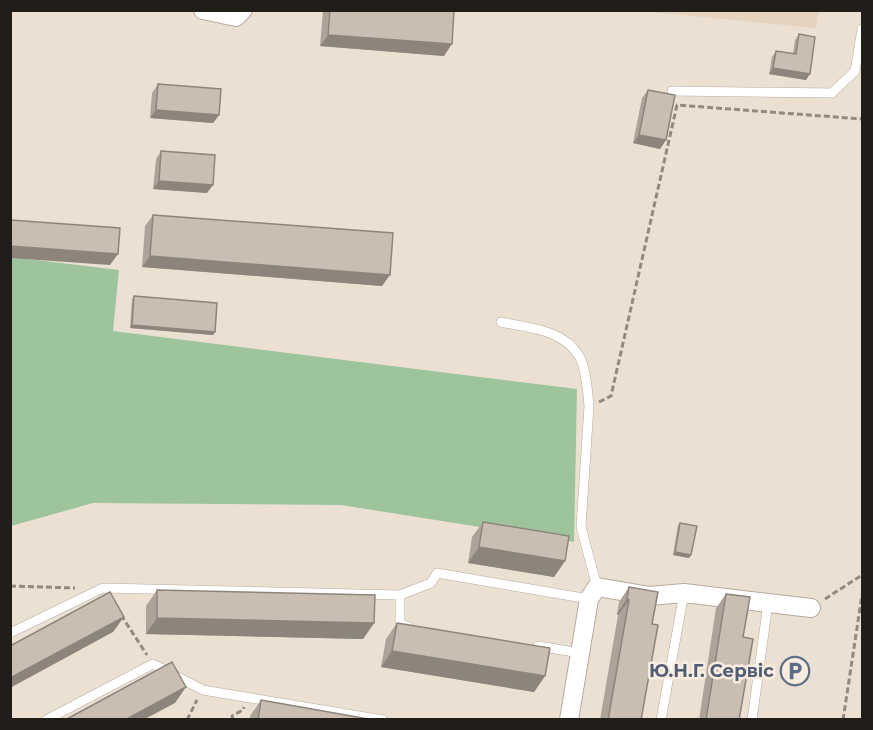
<svg xmlns="http://www.w3.org/2000/svg" width="873" height="730" viewBox="0 0 873 730" font-family="Montserrat,sans-serif">
<style>
.built{fill:#e5d3c0}
.green{fill:#9dc49d}
.lines{fill:none;stroke-linecap:round;stroke-linejoin:round}
.lane-casing{stroke:#b7ab9f;stroke-width:10}
.street-casing{stroke:#b7ab9f;stroke-width:20}
.path{stroke:#928a80;stroke-width:3;stroke-dasharray:6 3;stroke-linecap:butt}
.lane{stroke:#fff;stroke-width:9}
.street{stroke:#fff;stroke-width:18}
.wall{fill:#ada398}
.shaded-wall{fill:#8d857c}
.building{fill:#c9beb1;stroke:#8d857c;stroke-width:1.5}
.labels{text-anchor:middle;stroke-width:5;stroke-linejoin:round;paint-order:stroke}
.service-label{font-size:18px;font-weight:bold;fill:#4e5e75;stroke:#faeddf;text-anchor:end}
</style>
<rect width="100%" height="100%" fill="#ece0d2"/>
<polygon class="built" points="641,11 819,11 816,28"/>
<polygon class="green" points="11,257 119,270 113,331 577,389 574,542 341,505 93,503 11,526"/>
<g class="lines">
<g class="lane-casing">
<g id="lane">
<polyline points="672,91 832,93 855,71 862,29"/>
<path d="M501 322C528 328 563 329 579 356 586 367 588 393 589 406L581 527 597 587"/>
<polyline points="400,595 431,583 437,573 589,599"/>
<polyline points="10,633 103,588 400,595 400,625 408,626"/>
<polyline points="538,646 580,653"/>
<polyline points="46,720 153,664 203,690 383,720"/>
<polyline points="661,720 684,593"/>
<polyline points="752,720 768,603"/>
</g>
</g>
<g class="street-casing">
<g id="street">
<polyline points="203,10 236,17 243,10"/>
<polyline points="569,720 589,599 597,587 650,596 684,593 811,608"/>
</g>
</g>
<g class="path">
<polyline points="599,402 611,396 677,105 862,119"/>
<polyline points="10,586 75,588"/>
<polyline points="825,599 862,575"/>
<polyline points="121,615 147,655"/>
<polyline points="187,720 197,700"/>
<polyline points="233,720 232,716 243,710 244,707"/>
<polyline points="843,720 862,595"/>
</g>
<use href="#lane" class="lane"/>
<use href="#street" class="street"/>
</g>
<g class="wall">
<polygon points="323,10 454,10 444,56 320,46"/>
<polygon points="799,34 806,80 769,74 772,57 776,51 793,54 795,40"/>
<polygon points="158,84 219,115 213,123 150,118 152,93"/>
<polygon points="648,90 666,140 660,149 633,143 642,98"/>
<polygon points="161,151 207,193 153,189 156,159"/>
<polygon points="153,215 382,286 142,267 145,226"/>
<polygon points="134,296 215,332 213,335 130,328 132,299"/>
<polygon points="483,522 565,561 554,577 468,563 472,537"/>
<polygon points="680,523 691,555 689,558 673,555 678,525"/>
<polygon points="629,587 652,624 641,720 600,720 618,615 617,614 619,602"/>
<polygon points="157,590 374,623 363,639 146,634 146,606"/>
<polygon points="726,594 743,637 739,720 699,720 716,608"/>
<polygon points="397,623 545,676 534,692 381,667 386,639"/>
<polygon points="261,700 374,720 250,720 250,716"/>
</g>
<g class="shaded-wall">
<polygon points="328,35 452,44 444,56 320,46"/>
<polygon points="773,68 810,74 806,80 769,74"/>
<polygon points="156,110 219,115 213,123 150,118"/>
<polygon points="639,135 666,140 660,149 633,143"/>
<polygon points="159,181 213,185 207,193 153,189"/>
<polygon points="10,246 118,254 110,265 10,258"/>
<polygon points="150,256 390,275 382,286 142,267"/>
<polygon points="132,325 215,332 213,335 130,328"/>
<polygon points="479,547 565,561 554,577 468,563"/>
<polygon points="675,552 691,555 689,558 673,555"/>
<polygon points="627,599 629,600 618,615 617,614"/>
<polygon points="124,617 113,632 10,688 10,678"/>
<polygon points="157,618 374,623 363,639 146,634"/>
<polygon points="392,651 545,676 534,692 381,667"/>
<polygon points="186,687 175,703 143,720 125,720"/>
</g>
<g class="building">
<polygon points="330,10 454,10 452,44 328,35"/>
<polygon points="799,34 815,37 810,74 773,68 776,51 796,54"/>
<polygon points="158,84 221,89 219,115 156,110"/>
<polygon points="648,90 675,95 666,140 639,135"/>
<polygon points="161,151 215,155 213,185 159,181"/>
<polygon points="153,215 393,233 390,275 150,256"/>
<polygon points="10,220 120,228 118,254 10,246"/>
<polygon points="134,296 217,303 215,332 132,325"/>
<polygon points="483,522 569,536 565,561 479,547"/>
<polygon points="680,523 697,526 691,555 675,552"/>
<polygon points="629,587 658,592 652,624 658,625 641,720 608,720 629,600 627,599"/>
<polygon points="157,590 375,595 374,623 157,618"/>
<polygon points="110,592 124,617 10,678 10,646"/>
<polygon points="726,594 750,597 743,637 753,639 739,720 706,720"/>
<polygon points="397,623 550,648 545,676 392,651"/>
<polygon points="172,662 186,687 125,720 65,720"/>
<polygon points="261,700 374,720 258,720"/>
</g>
<defs>
<g id="parking-ring" transform="scale(1.5)"><circle r="9.5" fill="#faeddf" stroke="#5c6f8a" stroke-width="1.5"/><path d="M-3.5-5.5H1a3.5 3.5 0 0 1 0 7H-1V5.5H-3.5ZM-1-3.4V-.6H.8a1.4 1.4 0 0 0 0-2.8Z" fill="#5c6f8a"/></g>
</defs>
<g fill-rule="evenodd">
<use href="#parking-ring" x="795" y="671"/>
</g>
<g class="labels">
<g class="service-label">
<text x="774" y="677">Ю.Н.Г. Сервіс</text>
</g>
</g>
<rect width="873" height="730" fill="none" stroke="#211d18" stroke-width="24"/>
</svg>
